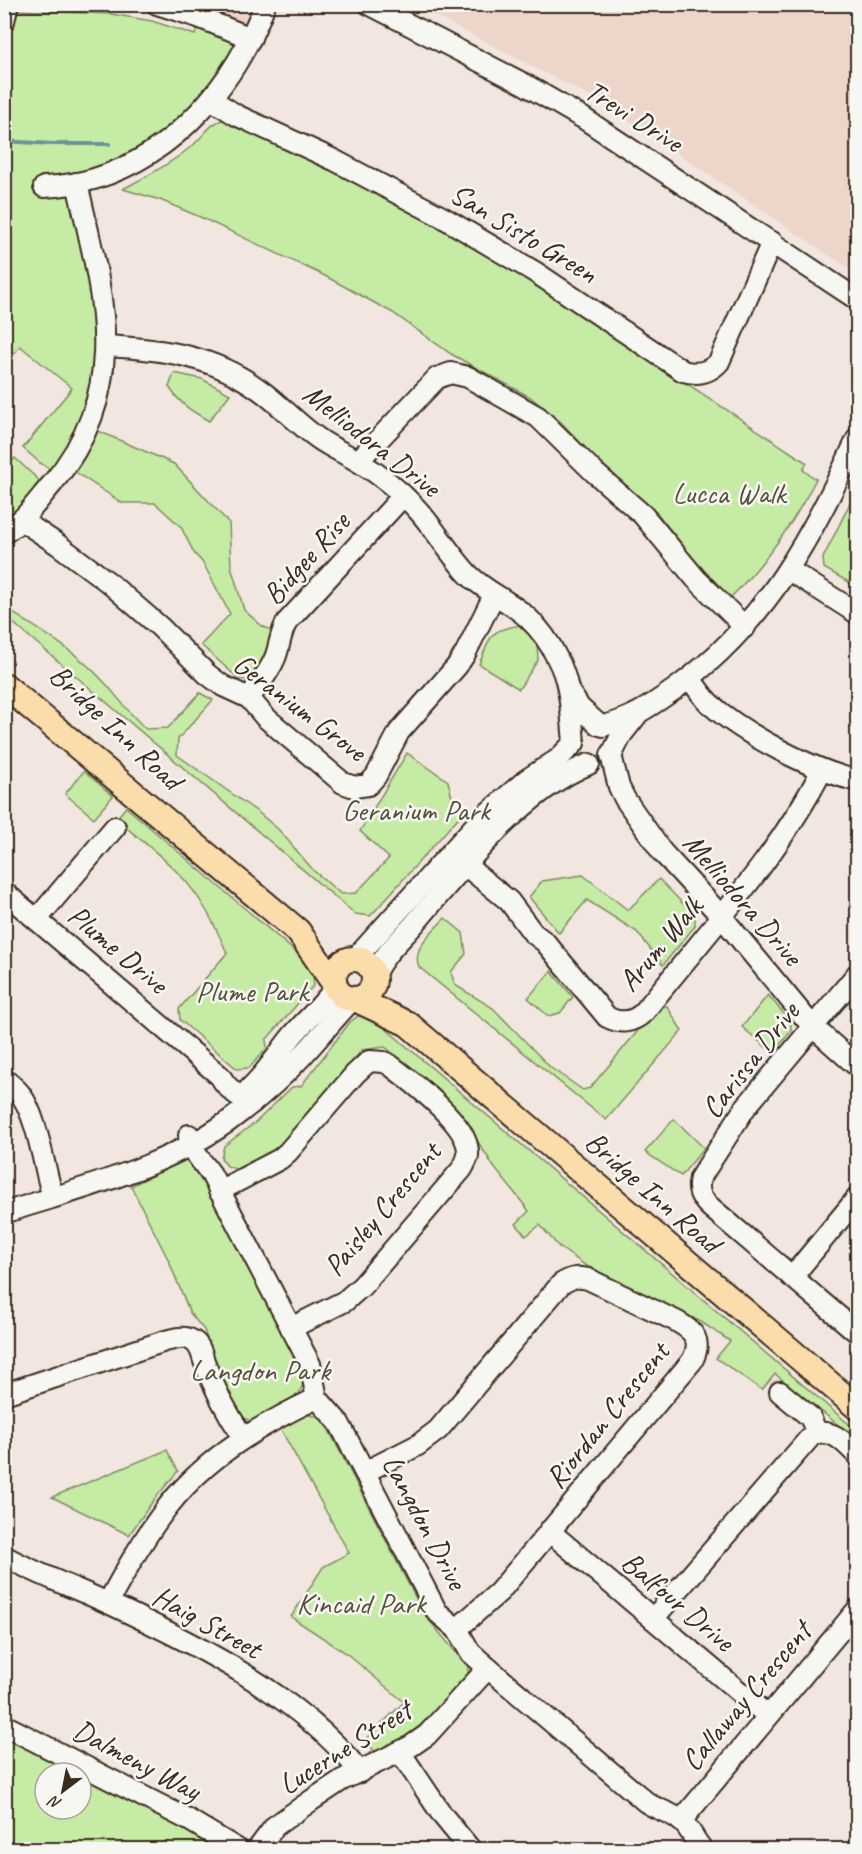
<svg xmlns="http://www.w3.org/2000/svg" width="862" height="1854" viewBox="0 0 862 1854" font-family="Caveat,sans-serif">
<style>
.built{fill:#edd5ca}
.green{fill:#c5eba5;stroke:#808a62;stroke-width:1.5}
.lines{fill:none;stroke-linecap:round;stroke-linejoin:round}
.stream{stroke:#6b9398;stroke-width:4}
.minor-casing{stroke:#3b2a1e;stroke-width:24}
.major-casing{stroke:#3b2a1e;stroke-width:28}
.minor{stroke:#f6f6f2;stroke-width:20}
.major{stroke:#faddab;stroke-width:24}
.labels{text-anchor:middle;stroke-width:5;stroke-linejoin:round;paint-order:stroke}
.street-label{font-size:30px;fill:#3b2a1e;stroke:#f6f6f2}
.park-label{font-size:30px;fill:#575139;stroke:#f6f6f2}
</style>
<rect width="100%" height="100%" fill="#f2e7e0"/>
<filter id="ink" filterUnits="userSpaceOnUse"><feTurbulence type="fractalNoise" baseFrequency=".0167" numOctaves="2"/><feDisplacementMap in="SourceGraphic" scale="12" xChannelSelector="R" yChannelSelector="G"/><feConvolveMatrix kernelMatrix="1 2 1 2 8 2 1 2 1" color-interpolation-filters="sRGB"/></filter>
<g filter="url(#ink)">
<g class="built">
<polygon points="188,5 253,5 256,10 246,23 240,24"/>
<polygon points="414,5 857,5 857,274 599,101"/>
</g>
<g class="green">
<polygon points="14,10 111,14 152,21 195,35 198,27 232,39 235,46 232,60 227,60 220,69 222,74 170,129 68,194 71,197 94,294 97,367 80,426 53,471 40,463 23,448 72,388 20,346 5,365 5,43"/>
<path d="M226 119 396 201 503 262 807 463 803 470 816 479C794 523 766 562 730 598L692 557 657 513 593 456 561 422 530 397 451 354 393 313 327 277 200 217 160 200 123 189C147 176 172 163 193 145 205 135 210 122 226 119Z"/>
<path d="M174 373 202 379 230 394 209 421C191 411 180 404 169 387Z"/>
<polygon points="96,430 174,464 229,523 231,566 244,610 262,626 273,631 261,664 248,680 239,679 201,645 230,614 203,563 194,553 181,527 155,503 122,503 74,471"/>
<polygon points="15,458 43,484 5,525 5,470"/>
<polygon points="857,489 857,587 824,568 823,558"/>
<path d="M5 608C40 630 78 652 106 684 119 699 131 715 146 729L168 728 200 693 213 700 178 739 177 755 259 813 279 830 314 871 341 894 356 893 389 858 360 831 407 753 448 781 454 806 467 808 375 911 370 916 355 914 5 616Z"/>
<path d="M522 625 537 641 538 660 519 689 479 664C492 635 488 630 522 625Z"/>
<polygon points="84,771 113,796 94,818 65,794"/>
<path d="M126 807 312 966 314 985 266 1040 267 1048 249 1068 237 1069 180 1020 179 1009 227 953C215 925 201 896 179 874 160 854 137 837 116 819Z"/>
<polygon points="583,875 628,910 659,879 695,916 695,926 663,965 637,932 587,900 559,933 529,897 542,881"/>
<path d="M445 918 463 933 466 954 451 972 455 985 493 1008 551 1068 583 1090 590 1088 657 1008 667 1006 682 1031 606 1120 419 967C411 948 433 931 445 918Z"/>
<polygon points="551,971 573,997 560,1013 548,1016 528,998"/>
<polygon points="768,995 791,1022 791,1031 773,1053 742,1027"/>
<polygon points="358,1016 371,1016 857,1431 857,1440 775,1374 762,1390 716,1358 730,1341 701,1322 585,1265 559,1247 540,1225 526,1236 516,1224 529,1211 494,1167 466,1123 443,1094 422,1076 385,1047 362,1050 280,1147 237,1170 227,1166 221,1158 224,1146 256,1122 292,1087 301,1086 350,1022"/>
<polygon points="674,1119 704,1148 681,1176 645,1152"/>
<polygon points="186,1158 208,1190 302,1370 304,1382 299,1394 251,1421 239,1416 215,1363 204,1330 190,1313 168,1259 131,1186"/>
<path d="M302 1414 322 1417 424 1614 468 1667V1676C441 1707 415 1736 377 1753L364 1741 404 1702 346 1653 291 1617 323 1567 349 1553 279 1426Z"/>
<polygon points="167,1450 178,1471 153,1501 129,1535 52,1497"/>
<polygon points="4,1734 80,1773 45,1773 45,1809 81,1809 81,1773 227,1849 5,1849"/>
</g>
<g class="lines">
<polyline class="stream" points="4,141 52,144 109,144"/>
<g class="minor-casing">
<g id="minor">
<polyline points="157,4 198,17 251,38"/>
<polyline points="369,4 524,84 583,118 858,300"/>
<polyline points="4,21 8,4"/>
<path d="M211 99 236 115 334 160 444 218 535 272 683 371C697 375 709 373 719 362L772 242"/>
<path d="M44 187C60 186 77 184 94 179 176 154 236 83 265 4"/>
<path d="M105 346C162 349 212 355 260 390 281 405 298 425 319 439 332 448 346 454 359 462 379 474 399 490 415 507 435 528 449 554 469 575 486 592 510 601 528 618 540 629 550 643 557 658 571 683 571 714 574 742"/>
<polyline points="358,461 437,378 451,373 468,377 538,417 595,473 643,515 696,579 745,627"/>
<polyline points="21,520 57,544 108,582 160,627 207,674 223,686 249,698 265,717 343,783 354,787 368,785 376,776 399,732 457,666 465,654 494,595"/>
<path d="M4 533C24 522 38 500 52 484 133 386 102 294 77 183"/>
<polyline points="789,570 858,614"/>
<path d="M690 678C696 687 702 696 710 704 745 735 812 770 858 781"/>
<polyline points="570,693 580,708 599,725"/>
<path d="M249 698C258 685 269 673 275 658 280 646 280 633 287 622L403 496"/>
<path d="M603 726C634 718 649 707 675 689 765 625 813 535 858 437"/>
<polyline points="613,752 622,734 637,715"/>
<polyline points="611,755 619,787 625,799 662,852 722,917 812,1026 858,1067"/>
<path d="M465 865 509 901 533 933 545 942 607 1017C620 1024 633 1023 644 1012 706 933 776 860 822 770"/>
<path d="M4 892 220 1076C227 1089 238 1097 252 1103"/>
<polyline points="37,919 115,827"/>
<polyline points="355,959 482,818 526,780 557,760 574,743"/>
<path d="M858 973 745 1108 700 1178C697 1190 700 1197 709 1206L858 1333"/>
<path d="M374 975C385 952 400 941 416 922 461 869 524 790 589 764"/>
<path d="M4 1079C10 1084 17 1089 21 1095 38 1119 44 1169 53 1197"/>
<path d="M249 1089C267 1073 278 1053 293 1035 307 1018 324 1005 336 986"/>
<path d="M189 1135 190 1146 211 1174 310 1364 317 1398 339 1423 437 1612 457 1629 470 1652 488 1668 646 1802C657 1810 670 1812 680 1820 690 1827 694 1841 703 1850"/>
<path d="M219 1191 280 1159 288 1152 355 1074 369 1061 384 1062 390 1065C411 1081 467 1123 468 1151 469 1158 465 1163 462 1169L362 1286 345 1301 291 1328"/>
<path d="M4 1213C84 1187 171 1167 238 1114 260 1097 283 1077 302 1056 320 1037 335 1017 353 999"/>
<polyline points="792,1277 858,1197"/>
<polyline points="780,1392 810,1417 817,1433"/>
<path d="M4 1394 165 1341C175 1339 184 1335 193 1341 200 1345 202 1354 204 1361 214 1389 227 1413 243 1437"/>
<path d="M365 1472 418 1445 438 1430 561 1284C571 1278 577 1276 588 1279L676 1321C694 1331 703 1340 692 1361L499 1592 457 1629"/>
<polyline points="549,1531 768,1716"/>
<path d="M4 1556C39 1575 73 1587 108 1603 196 1644 299 1695 360 1772"/>
<path d="M108 1603C126 1569 145 1535 169 1505 208 1456 262 1424 317 1398"/>
<path d="M653 1619 813 1434C833 1428 845 1443 858 1456"/>
<polyline points="4,1725 189,1820 239,1850"/>
<polyline points="400,1752 443,1816 471,1850"/>
<polyline points="681,1821 858,1609"/>
<polyline points="257,1850 275,1826 312,1800 342,1780 411,1746 427,1735 488,1668"/>
</g>
</g>
<g class="major-casing">
<g id="major">
<polyline points="4,685 298,931 335,985"/>
<circle cx="354" cy="979" r="20"/>
<polyline points="355,999 408,1024 858,1408"/>
</g>
</g>
<use href="#minor" class="minor"/>
<use href="#major" class="major"/>
</g>
</g>
<g class="labels">
<g class="street-label">
<text transform="translate(634 116) rotate(32)" y="10">Trevi Drive</text>
<text transform="translate(524 233) rotate(31)" y="10">San Sisto Green</text>
<text transform="translate(372 440) rotate(38)" y="10">Melliodora Drive</text>
<text transform="translate(306 558) rotate(-48)" y="10">Bidgee Rise</text>
<text transform="translate(300 707) rotate(37)" y="10">Geranium Grove</text>
<text transform="translate(116 727) rotate(43)" y="10">Bridge Inn Road</text>
<text transform="translate(743 899) rotate(49)" y="10">Melliodora Drive</text>
<text transform="translate(660 944) rotate(-50)" y="10">Arum Walk</text>
<text transform="translate(118 949) rotate(40)" y="10">Plume Drive</text>
<text transform="translate(750 1060) rotate(-52)" y="10">Carissa Drive</text>
<text transform="translate(653 1192) rotate(41)" y="10">Bridge Inn Road</text>
<text transform="translate(382 1209) rotate(-50)" y="10">Paisley Crescent</text>
<text transform="translate(607 1415) rotate(-51)" y="10">Riordan Crescent</text>
<text transform="translate(425 1522) rotate(62)" y="10">Langdon Drive</text>
<text transform="translate(678 1601) rotate(40)" y="10">Balfour Drive</text>
<text transform="translate(207 1622) rotate(29)" y="10">Haig Street</text>
<text transform="translate(746 1696) rotate(-50)" y="10">Callaway Crescent</text>
<text transform="translate(345 1747) rotate(-32)" y="10">Lucerne Street</text>
<text transform="translate(137 1760) rotate(28)" y="10">Dalmeny Way</text>
</g>
<g class="park-label">
<text x="729" y="503">Lucca Walk</text>
<text x="416" y="820">Geranium Park</text>
<text x="252" y="1001">Plume Park</text>
<text x="260" y="1380">Langdon Park</text>
<text x="361" y="1613">Kincaid Park</text>
</g>
</g>
<rect width="862" height="1854" fill="none" stroke="#f6f6f2" stroke-width="24"/>
<rect x="12" y="12" width="838" height="1830" fill="none" stroke="#3b2a1e" stroke-width="2" filter="url(#ink)"/>
<g transform="translate(63 1791) rotate(212)"><circle r="28" fill="#f6f6f2" stroke="#aba49d" stroke-width="1.5"/>
<path d="M0-4.5L10 22L0 15L-10 22Z" fill="#3b2a1e"/>
<text y="-9" font-size="16" font-weight="bold" text-anchor="middle" fill="#3b2a1e">N</text>
</g>
</svg>
